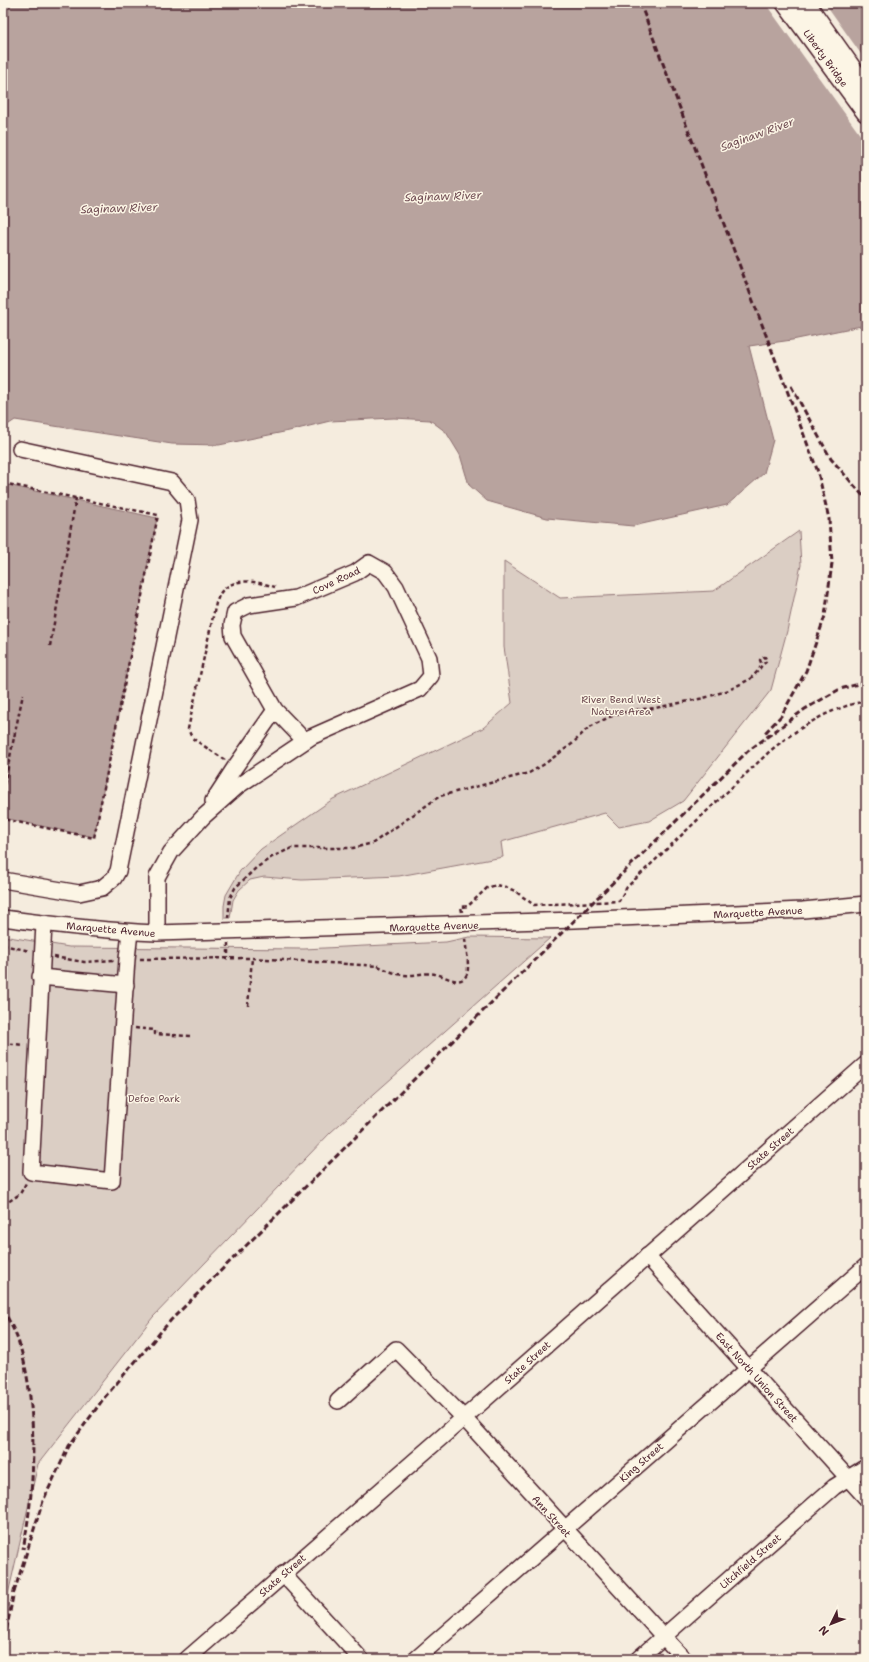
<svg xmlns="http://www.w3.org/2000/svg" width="869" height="1662" viewBox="0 0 869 1662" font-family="'Shantell Sans',sans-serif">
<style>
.green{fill:#dbcec4;stroke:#927678}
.water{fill:#b8a39e;stroke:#8c6e70}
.pier{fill:#f5ecde}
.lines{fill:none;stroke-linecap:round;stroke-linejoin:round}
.minor-casing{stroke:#4a1f2b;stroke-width:18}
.major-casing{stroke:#4a1f2b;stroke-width:22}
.path{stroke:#4a1f2b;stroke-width:2.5;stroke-dasharray:4 3;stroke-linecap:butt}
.minor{stroke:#fcf5e5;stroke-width:15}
.major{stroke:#fcf5e5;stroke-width:19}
.rail{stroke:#4a1f2b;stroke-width:3;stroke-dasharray:6 3;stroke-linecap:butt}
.labels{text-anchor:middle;stroke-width:3;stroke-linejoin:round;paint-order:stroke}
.street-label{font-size:10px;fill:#4a1f2b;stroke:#fcf5e5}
.park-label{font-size:10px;fill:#6e4b51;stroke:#fcf5e5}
.water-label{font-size:11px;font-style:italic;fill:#704d53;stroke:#fcf5e5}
</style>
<rect width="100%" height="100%" fill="#f5ecde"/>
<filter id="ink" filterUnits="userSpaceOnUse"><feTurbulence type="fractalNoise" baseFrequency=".025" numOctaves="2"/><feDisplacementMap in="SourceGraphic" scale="8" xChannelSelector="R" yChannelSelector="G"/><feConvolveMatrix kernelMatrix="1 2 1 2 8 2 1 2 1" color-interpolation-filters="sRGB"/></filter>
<g filter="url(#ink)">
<g class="green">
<polygon points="799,531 801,565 787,631 771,690 683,801 649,821 619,827 605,813 501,842 503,857 399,876 302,880 264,877 250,880 239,890 233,900 230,918 224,918 224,906 226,895 240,871 261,849 333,799 483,728 512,703 504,647 504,561 560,598 714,591"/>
<polygon points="3,936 69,947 304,949 446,942 469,937 550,938 331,1132 153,1317 38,1464 3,1616"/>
</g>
<g class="water">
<polygon points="3,3 866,3 866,325 792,340 749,346 773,440 764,473 727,505 633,526 547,518 487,501 469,485 460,455 446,432 430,420 394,418 330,421 289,431 219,445 172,444 15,420 3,428"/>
<polygon points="3,484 157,518 94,837 3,818"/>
</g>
<polygon class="pier" points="765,3 825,3 866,61 866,143"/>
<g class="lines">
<g class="minor-casing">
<g id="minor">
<polyline points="213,801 235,767 275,710"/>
<polyline points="3,880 79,893 102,888 114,878 118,871 190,520 187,500 172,482 20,449"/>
<path d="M3 918C54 925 106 931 157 933L575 920 803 910 866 904"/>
<polyline points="44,924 31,1172 112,1181 127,959 130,932"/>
<polyline points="157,933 157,877 171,852 203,817 238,786 311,737 420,689 431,676 429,658 396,587 385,572 369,563 355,573 296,598 249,605 235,612 232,625 233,636 275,710 305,741"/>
<polyline points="40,977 126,985"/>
<polyline points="647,1256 866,1498"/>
<polyline points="338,1401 396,1349 464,1418 684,1659"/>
<polyline points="283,1574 361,1659"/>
<polyline points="187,1659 474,1409 866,1064"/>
<polyline points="416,1659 866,1266"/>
<polyline points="638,1659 834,1487 866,1467"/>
</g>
</g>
<g class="major-casing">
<g id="major">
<polyline points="786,3 866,112"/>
<polyline points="805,3 866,89"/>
</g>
</g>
<g class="path">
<polyline points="3,483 158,515 94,838 3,819"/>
<polyline points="50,646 76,498"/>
<path d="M225 760 192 738 188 729 216 603C218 599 219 594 222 591 236 576 258 582 275 587"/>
<polyline points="3,791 23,694"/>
<path d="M462 912 461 907 468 906 487 888 496 885 506 887 515 891 534 905 619 901 627 887 770 751C798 728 829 708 866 701"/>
<polyline points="228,918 230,898 235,888 256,868 272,857 292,848 353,848 373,843 440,796 529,773 543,765 572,744 588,728 609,717 633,710 655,708 704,698 729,690 750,679 758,671 762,665 767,661 765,657 761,658 760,660 762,665"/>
<polyline points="228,943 228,958"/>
<polyline points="3,945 30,951"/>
<polyline points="54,957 84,962 115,960"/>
<path d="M140 959 252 958 378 966C387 970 395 974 404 975 414 976 425 972 435 974 444 975 459 987 466 976 471 969 465 945 465 937"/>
<polyline points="248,1006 252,958"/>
<polyline points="135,1028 155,1030 155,1034 190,1036"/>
<polyline points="3,1043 24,1045"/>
<polyline points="3,1204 5,1204 20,1194 26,1183"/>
</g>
<use href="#minor" class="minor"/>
<use href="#major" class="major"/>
<g class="rail">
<polyline points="640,3 818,472 829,519 832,563 825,616 806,671 781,716 764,734"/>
<polyline points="791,386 831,459 866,499"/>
<path d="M3 1309C8 1319 14 1329 18 1340 38 1401 36 1486 23 1549"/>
<polyline points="14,1592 43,1501 69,1446 104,1398 171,1320 593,902 748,751 805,709 840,689 866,682"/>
<polyline points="3,1647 15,1586"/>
</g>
</g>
</g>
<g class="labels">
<g class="street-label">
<text transform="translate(826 58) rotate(54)" y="4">Liberty Bridge</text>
<text transform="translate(336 580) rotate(-25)" y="4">Cove Road</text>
<text transform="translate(758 912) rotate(-3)" y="4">Marquette Avenue</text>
<text transform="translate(434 926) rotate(-2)" y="4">Marquette Avenue</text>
<text transform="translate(111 929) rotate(5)" y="4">Marquette Avenue</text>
<text transform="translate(770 1148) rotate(-41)" y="4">State Street</text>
<text transform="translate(527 1362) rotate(-42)" y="4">State Street</text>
<text transform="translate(757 1377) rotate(48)" y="4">East North Union Street</text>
<text transform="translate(641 1462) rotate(-41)" y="4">King Street</text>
<text transform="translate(552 1516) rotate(48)" y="4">Ann Street</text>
<text transform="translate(750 1561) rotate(-41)" y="4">Litchfield Street</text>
<text transform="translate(282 1575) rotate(-41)" y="4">State Street</text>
</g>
<g class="park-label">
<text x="621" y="703">River Bend West<tspan x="621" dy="12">Nature Area</tspan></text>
<text x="154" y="1102">Defoe Park</text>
</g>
<g class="water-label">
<text transform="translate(757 134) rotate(-20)" y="4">Saginaw River</text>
<text transform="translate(443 196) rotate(-2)" y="4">Saginaw River</text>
<text transform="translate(119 208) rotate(-2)" y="4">Saginaw River</text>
</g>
</g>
<rect width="869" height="1662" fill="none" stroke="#fcf5e5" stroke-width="16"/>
<rect x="8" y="8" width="853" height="1646" fill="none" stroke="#4a1f2b" stroke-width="1.5" filter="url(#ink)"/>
<g transform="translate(831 1624) rotate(227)" stroke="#fcf5e5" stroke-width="3" paint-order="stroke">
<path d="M0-3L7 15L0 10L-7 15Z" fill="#4a1f2b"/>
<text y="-6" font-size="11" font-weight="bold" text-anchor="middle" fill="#4a1f2b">N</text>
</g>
</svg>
